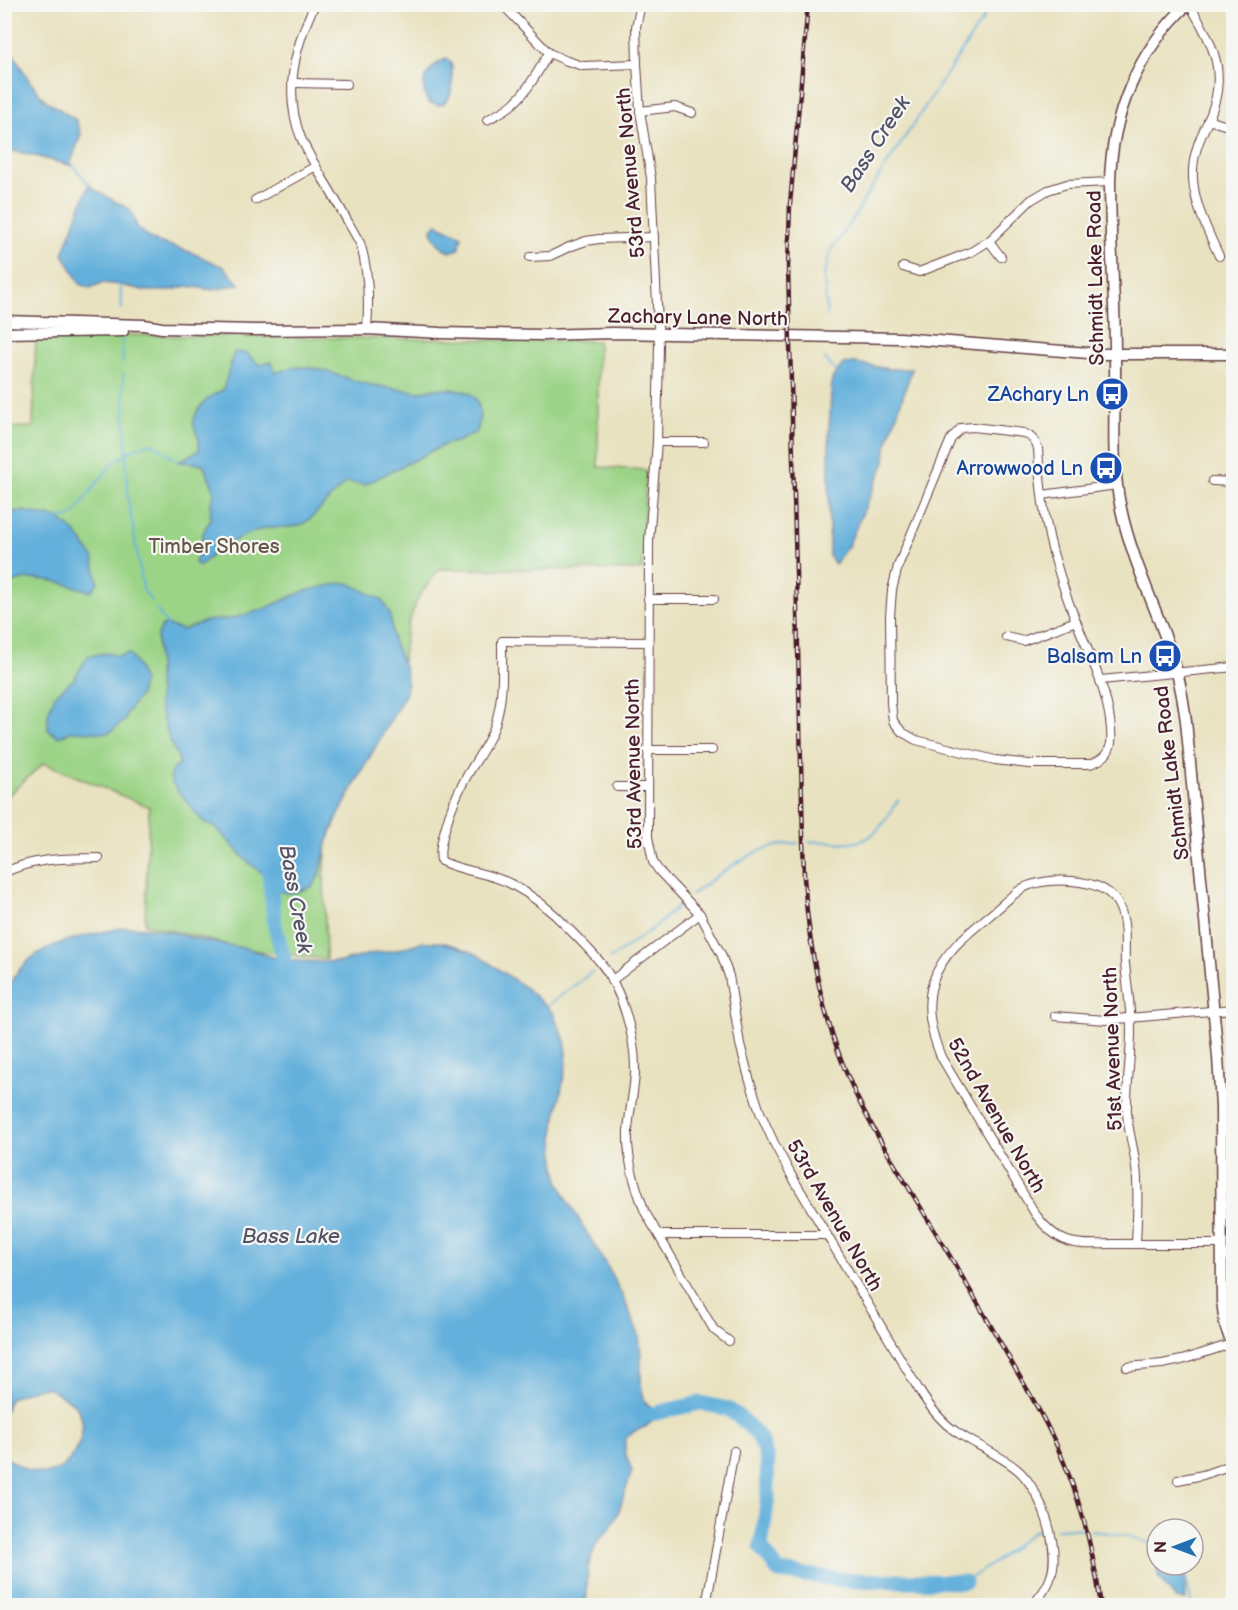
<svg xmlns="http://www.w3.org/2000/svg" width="1238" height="1610" viewBox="0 0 1238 1610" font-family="'Balsamiq Sans',sans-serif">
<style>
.green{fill:#9cd487;stroke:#737a59;stroke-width:1.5}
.water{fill:#63b0dc;stroke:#566884;stroke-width:1.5}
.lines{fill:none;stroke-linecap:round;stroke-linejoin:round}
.stream{stroke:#63b0dc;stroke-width:2}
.river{stroke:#63b0dc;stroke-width:15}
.minor-casing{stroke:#623c41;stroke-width:10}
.tertiary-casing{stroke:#623c41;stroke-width:13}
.minor{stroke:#fff;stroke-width:8}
.tertiary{stroke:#fff;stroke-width:10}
.rail-casing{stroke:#4a1f2b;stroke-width:4.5}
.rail{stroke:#f6f6f2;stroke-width:2;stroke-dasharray:7;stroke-linecap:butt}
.labels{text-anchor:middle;stroke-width:4.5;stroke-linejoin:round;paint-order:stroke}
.street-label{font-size:20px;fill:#4a1f2b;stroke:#f6f6f2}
.transit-label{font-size:20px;fill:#164399;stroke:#f6f6f2;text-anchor:end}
.park-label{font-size:20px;fill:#635547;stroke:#f6f6f2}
.water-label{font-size:21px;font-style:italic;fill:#535269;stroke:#f6f6f2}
</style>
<rect width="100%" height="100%" fill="#f6f6f2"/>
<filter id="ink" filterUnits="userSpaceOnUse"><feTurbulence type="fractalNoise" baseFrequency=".0167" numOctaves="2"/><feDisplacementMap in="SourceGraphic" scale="12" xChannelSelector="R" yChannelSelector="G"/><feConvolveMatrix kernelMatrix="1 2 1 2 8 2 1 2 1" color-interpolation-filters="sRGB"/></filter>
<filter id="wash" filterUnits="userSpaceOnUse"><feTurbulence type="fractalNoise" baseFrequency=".008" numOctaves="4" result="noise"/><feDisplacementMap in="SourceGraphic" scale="24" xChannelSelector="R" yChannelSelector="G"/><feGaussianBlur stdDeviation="1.35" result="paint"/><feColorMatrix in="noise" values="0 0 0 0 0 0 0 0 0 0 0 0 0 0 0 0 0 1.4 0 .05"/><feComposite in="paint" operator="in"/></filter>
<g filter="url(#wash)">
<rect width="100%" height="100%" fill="#e9e2c0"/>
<polygon class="green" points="128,335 598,341 598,467 646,470 642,570 439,569 419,596 407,627 402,664 406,690 339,814 327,843 324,876 326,959 244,949 145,924 149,807 44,763 5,798 5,428 33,427 36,336"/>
<g class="water">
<polygon points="5,41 30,82 45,100 76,120 81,134 71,162 73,166 24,153 5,150"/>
<path d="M446 59 451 62C453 75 456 103 438 105 438 105 430 103 429 103 417 85 427 67 446 59Z"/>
<polygon points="89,184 98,192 131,210 137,227 152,240 190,252 224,267 239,284 214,290 188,286 167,291 147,291 120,285 102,283 90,288 80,284 63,254"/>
<path d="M437 224 462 236 459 249 450 252C440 246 433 241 432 229Z"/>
<path d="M234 352 246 353 260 365 272 362 275 373C311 357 338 379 372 385 388 388 404 389 419 392 428 388 438 389 447 389 479 389 484 404 477 432L456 442 446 444 364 485 347 482C331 494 320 514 303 524 291 530 275 525 262 529 245 534 230 542 216 552 209 556 206 562 198 566L195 562 201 550 203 533 210 520 211 503 214 495 213 487 203 464 178 462 199 450C200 437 197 437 194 426 191 417 203 402 210 397 214 394 219 392 223 390Z"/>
<polygon points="855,363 889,369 912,369 886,447 885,462 848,546 835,564 829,556 829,429 832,379 843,364"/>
<path d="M5 506 15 512 23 511 58 518 76 533 93 557 98 582 91 592C69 584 24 570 5 588Z"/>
<polygon points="341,583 349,583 382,600 390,614 393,641 405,669 407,682 406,693 360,774 334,824 327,843 320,874 313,886 298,892 284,893 265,885 263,874 247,861 215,827 203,822 172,783 170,775 174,768 179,765 179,760 170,741 159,706 157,636 162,626 167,625 183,630 206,621 230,619 264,609 304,591"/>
<polygon points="106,653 119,656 129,653 138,667 143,682 140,695 126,714 125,720 109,733 72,731 59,737 48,730 48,713 55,695 74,679 88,656"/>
<path d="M125 927 150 928 171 932 200 940 249 949 278 959 300 961 341 962 370 954 396 950 422 942H440L456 946 476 954 526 988 553 1013 565 1041 567 1053 565 1072 554 1127 555 1161 559 1182 569 1203 607 1266 623 1297 639 1335 641 1356V1385L645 1403 660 1412 647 1426 633 1432 625 1439V1452L632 1471 617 1516 609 1530 597 1542 588 1567 586 1605H5V1456C8 1460 11 1461 16 1464 44 1481 66 1474 79 1443 82 1436 84 1424 81 1416 77 1404 68 1399 58 1394 52 1391 49 1386 41 1388 31 1389 20 1395 10 1398L5 1412V995C8 988 11 980 16 974 41 939 87 937 125 927Z"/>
<polygon points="1155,1541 1157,1542 1157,1565 1183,1565 1186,1600 1176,1599 1159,1578 1151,1544"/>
</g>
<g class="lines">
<g class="stream">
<polyline points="73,166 89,184"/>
<polyline points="120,285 122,309"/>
<polyline points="827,316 824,275 831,250 855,216 868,193 983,19 989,4"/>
<polyline points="122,340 123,363"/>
<polyline points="825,359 836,372"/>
<polyline points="123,374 128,498 143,589 151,601"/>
<polyline points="127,452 139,447 152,443 179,462"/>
<polyline points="57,519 73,516 98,481 116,460 126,456"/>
<polyline points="156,609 168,626"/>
<path d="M809 842C824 840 840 844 856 842 875 840 890 815 898 800"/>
<path d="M691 895C710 881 744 855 765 849 776 845 787 844 798 843"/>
<polyline points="610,959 655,927 681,903"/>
<polyline points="546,1007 592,972"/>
<polyline points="1057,1529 1073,1528 1085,1530"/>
<path d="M1091 1531C1115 1533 1136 1536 1157 1547"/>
<polyline points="1180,1565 1184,1569 1192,1606"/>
<polyline points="965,1582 996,1561 1034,1531 1044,1530"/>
</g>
<g class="river">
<polyline points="268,866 275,926 288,975 291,977"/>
<polyline points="642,1416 700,1403 728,1409 743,1420 759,1437 767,1460 768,1496 761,1547 779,1572 848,1580 965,1582"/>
</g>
</g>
</g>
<g filter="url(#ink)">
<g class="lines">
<g class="minor-casing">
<g id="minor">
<path d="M315 4C294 47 283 93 301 138 307 152 316 166 323 179 336 200 348 222 360 243 369 271 369 300 367 329"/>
<polyline points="502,4 549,53 567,61 583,66 637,64"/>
<path d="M641 4 636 27 637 64 640 111 651 178 659 346 657 442 649 541 648 837 653 862 659 871 700 914 721 954 729 976 740 1044 749 1078 760 1112 774 1143 790 1173 919 1390C929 1406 940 1421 955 1431 975 1445 999 1454 1018 1470 1041 1490 1062 1549 1050 1579 1047 1589 1039 1597 1032 1606"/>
<path d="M1189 4C1214 45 1229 74 1208 121 1201 136 1194 151 1193 169 1191 199 1207 229 1219 256"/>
<polyline points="292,83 347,84"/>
<polyline points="640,111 675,107 692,113"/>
<path d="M487 120C497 114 508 110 516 101 530 88 539 69 549 53"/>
<polyline points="1208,120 1234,128"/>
<polyline points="255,200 316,166"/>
<polyline points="989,241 1001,257"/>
<polyline points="530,257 550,256 569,247 586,241 599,239 654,237"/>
<polyline points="903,267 919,272 971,252 989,241 1031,200 1048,190 1067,184 1110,182"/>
<path d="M973 427 1024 433C1031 436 1035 440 1038 448 1040 488 1045 531 1058 569 1063 587 1069 604 1076 621 1089 654 1105 685 1110 720 1111 728 1112 735 1111 743 1109 755 1100 761 1090 764H1029L995 760 916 740 902 732 893 721 891 703 890 616 892 590 898 566 951 439 961 428Z"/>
<polyline points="657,442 704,442"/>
<polyline points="1212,481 1234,482"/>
<polyline points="1042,495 1117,485"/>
<polyline points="648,599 714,599"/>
<polyline points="1006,637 1023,641 1076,621"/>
<path d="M648 642 502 641C502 670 504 697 495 725 489 743 478 757 468 774 458 791 450 810 445 829 442 841 439 849 441 861 463 872 489 872 511 884 532 895 552 911 568 928 579 939 590 950 600 962 622 989 636 1038 635 1073 634 1093 629 1112 628 1132 627 1160 635 1186 645 1212L714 1330 729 1341"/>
<polyline points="1101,680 1234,667"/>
<polyline points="647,750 712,750"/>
<polyline points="617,787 647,787"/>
<path d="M4 873C34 857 67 859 99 858"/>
<polyline points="611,981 700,914"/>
<polyline points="1055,1016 1105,1020 1234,1009"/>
<polyline points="659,1235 827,1235"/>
<path d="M1136 1244C1137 1218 1139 1192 1136 1167 1134 1148 1128 1131 1127 1113 1126 1086 1131 1058 1131 1031 1131 1008 1127 986 1125 963 1124 942 1128 919 1116 901 1101 877 1046 876 1023 888 1013 894 1004 903 995 911 971 931 942 952 933 982 925 1008 931 1032 941 1057L1036 1215C1044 1226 1054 1236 1067 1241 1081 1246 1099 1244 1113 1244 1149 1244 1185 1244 1220 1244"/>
<polyline points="1127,1367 1162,1364 1182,1360 1231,1344"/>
<polyline points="1178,1480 1203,1475 1234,1464"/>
<polyline points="706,1606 734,1451"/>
</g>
</g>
<g class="tertiary-casing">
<g id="tertiary">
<path d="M1188 4C1138 50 1111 116 1110 183 1110 201 1111 219 1111 237 1113 276 1115 316 1115 355 1116 406 1110 459 1121 509 1132 561 1157 609 1173 659 1180 679 1183 700 1186 721L1218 1057 1221 1107 1222 1300 1225 1325 1234 1350"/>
<polyline points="4,321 144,325 162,328 256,330 367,329 441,333 541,335 612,333 900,338 1101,354 1234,354"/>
<polyline points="4,333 123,331"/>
</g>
</g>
<use href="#minor" class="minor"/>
<use href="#tertiary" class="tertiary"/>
<g class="rail-casing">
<path id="rail" d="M808 4 790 204 788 267 804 877C809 953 823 1023 855 1093 873 1131 896 1167 918 1203 952 1259 985 1315 1017 1372 1035 1402 1052 1432 1065 1465 1084 1511 1094 1556 1101 1606"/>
</g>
<use href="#rail" class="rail"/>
</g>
</g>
<defs>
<g id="bus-disc" transform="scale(1.725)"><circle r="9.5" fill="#1a4fb4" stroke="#f6f6f2"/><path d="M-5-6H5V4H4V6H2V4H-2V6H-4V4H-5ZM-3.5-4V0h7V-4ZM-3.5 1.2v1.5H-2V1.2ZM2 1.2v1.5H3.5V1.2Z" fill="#fff"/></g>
</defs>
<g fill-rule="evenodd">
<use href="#bus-disc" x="1112" y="394"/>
<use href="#bus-disc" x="1106" y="468"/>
<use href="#bus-disc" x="1165" y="656"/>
</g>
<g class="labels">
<g class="street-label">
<text transform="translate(630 173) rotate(-95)" y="7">53rd Avenue North</text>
<text transform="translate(1095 278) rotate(-91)" y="7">Schmidt Lake Road</text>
<text transform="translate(698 317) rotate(1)" y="7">Zachary Lane North</text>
<text transform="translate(633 764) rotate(-91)" y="7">53rd Avenue North</text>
<text transform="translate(1171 773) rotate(-97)" y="7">Schmidt Lake Road</text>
<text transform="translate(1112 1049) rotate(-92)" y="7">51st Avenue North</text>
<text transform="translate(997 1115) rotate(60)" y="7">52nd Avenue North</text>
<text transform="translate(835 1215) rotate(60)" y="7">53rd Avenue North</text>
</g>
<g class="transit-label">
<text x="1089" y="401">ZAchary Ln</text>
<text x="1083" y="475">Arrowwood Ln</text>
<text x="1142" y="663">Balsam Ln</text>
</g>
<g class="park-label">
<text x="214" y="553">Timber Shores</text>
</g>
<g class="water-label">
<text transform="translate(875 144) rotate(-57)" y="7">Bass Creek</text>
<text transform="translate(296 899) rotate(80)" y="7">Bass Creek</text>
<text x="291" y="1243">Bass Lake</text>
</g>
</g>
<rect width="1238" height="1610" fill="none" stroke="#f6f6f2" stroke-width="24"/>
<g transform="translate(1175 1547) rotate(270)"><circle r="28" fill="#f6f6f2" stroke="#b1a0a2" stroke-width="1.5"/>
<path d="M0-4.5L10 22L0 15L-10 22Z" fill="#1f6fb2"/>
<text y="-9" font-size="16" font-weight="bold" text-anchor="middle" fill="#4a1f2b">N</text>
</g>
</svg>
